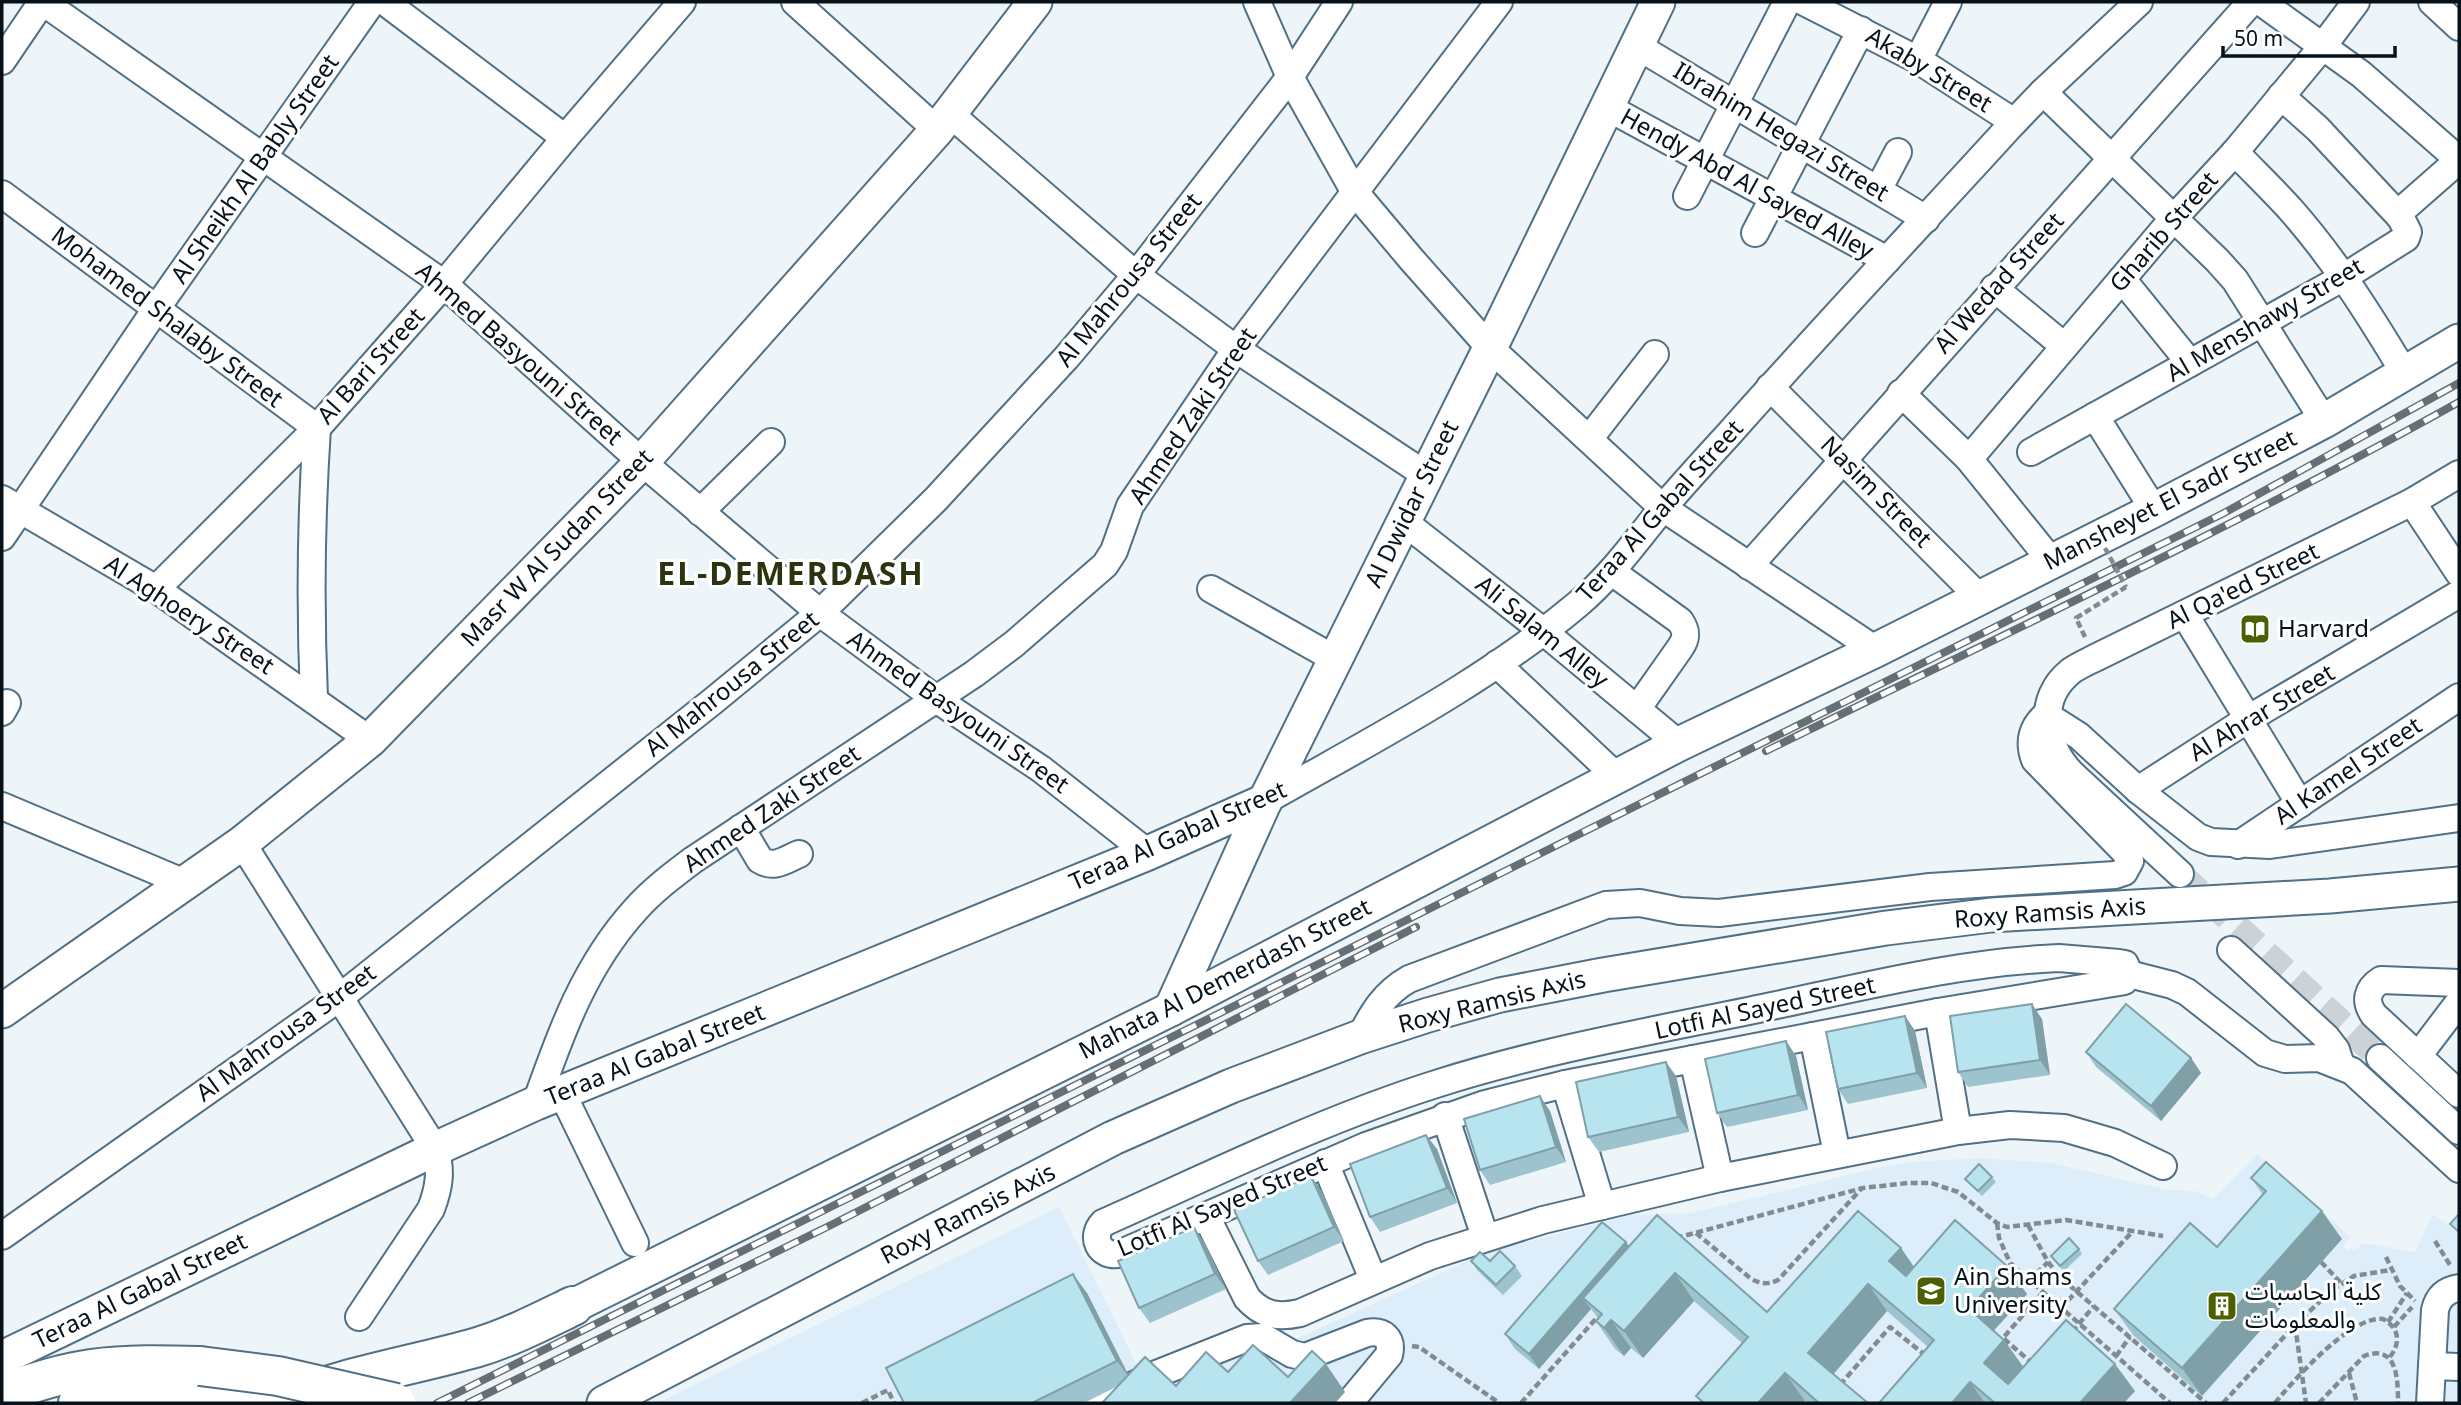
<svg xmlns="http://www.w3.org/2000/svg" width="2461" height="1405" viewBox="0 0 2461 1405" font-family="'Noto Sans','Noto Sans Arabic',sans-serif">
<style>
.built{fill:#ddeefa}
.lines{fill:none;stroke-linecap:round;stroke-linejoin:round}
.minor-tunnel{stroke:#cbd3d7;stroke-width:26;stroke-dasharray:26 13;stroke-linecap:butt}
.minor-casing{stroke:#517086;stroke-width:30}
.major-casing{stroke:#517086;stroke-width:37}
.highway-casing{stroke:#517086;stroke-width:42}
.path{stroke:#828b90;stroke-width:4.5;stroke-dasharray:7 3.5;stroke-linecap:butt}
.minor{stroke:#fff;stroke-width:26}
.major{stroke:#fff;stroke-width:33}
.highway{stroke:#fff;stroke-width:38}
.rail-casing{stroke:#666f75;stroke-width:8}
.rail{stroke:#fff;stroke-width:5;stroke-dasharray:16;stroke-linecap:butt}
.highway-bridge-casing{stroke:#517086;stroke-width:42;stroke-linecap:butt}
.path-bridge{stroke:#828b90;stroke-width:4.5;stroke-dasharray:7 3.5;stroke-linecap:butt}
.highway-bridge{stroke:#fff;stroke-width:38}
.wall{fill:#9dc4ce}
.shaded-wall{fill:#80a0a7}
.building{fill:#b7e4ef;stroke:#80a0a7;stroke-width:2}
.labels{text-anchor:middle;stroke-width:6;stroke-linejoin:round;paint-order:stroke}
.street-label{font-size:24px;fill:#061119;stroke:#fff}
.poi-label{font-size:24px;fill:#061119;stroke:#fff;text-anchor:start}
.district-label{font-size:32px;font-weight:bold;letter-spacing:2px;fill:#2b340e;stroke:#fff}
</style>
<rect width="100%" height="100%" fill="#eef5f9"/>
<polygon class="built" points="2257,1154 2351,1237 2343,1246 2347,1251 2351,1248 2355,1250 2363,1243 2415,1252 2433,1214 2451,1227 2459,1217 2459,1403 657,1403 1059,1207 1141,1373 1289,1342 1485,1253 1630,1215 1692,1213 1872,1169 1909,1162 1981,1158 2052,1163 2168,1190 2195,1191 2213,1199"/>
<g class="lines">
<polyline class="minor-tunnel" points="2180,874 2380,1058"/>
<g class="minor-casing">
<g id="minor">
<polyline points="43,2 444,284 642,462 820,613 936,699 1041,769 1148,853"/>
<polyline points="385,2 565,138"/>
<polyline points="795,2 937,130"/>
<polyline points="1257,2 1290,77 1354,191 1412,260 1490,348 1663,508 1876,650"/>
<polyline points="1804,2 1918,60 2014,122"/>
<polyline points="2261,2 2361,74 2459,160"/>
<polyline points="2432,2 2459,27"/>
<polyline points="1637,46 1926,219"/>
<polyline points="1918,60 1948,2"/>
<polyline points="2,61 42,2"/>
<polyline points="2043,92 2217,260 2235,280 2324,421"/>
<polyline points="2281,96 2318,129 2401,218"/>
<polyline points="1607,107 1887,260"/>
<polyline points="949,113 1136,275 1236,349 1426,475"/>
<path d="M2235 152C2253 171 2273 190 2291 210 2335 260 2371 317 2405 374"/>
<polyline points="1878,190 1898,152"/>
<path d="M2 194 317 428C311 518 310 608 314 698"/>
<polyline points="1687,196 1787,2"/>
<polyline points="1755,233 1861,30"/>
<polyline points="2122,279 2190,363"/>
<polyline points="1994,288 2064,346"/>
<polyline points="1770,387 1980,598"/>
<polyline points="1901,393 1969,459 2052,562"/>
<polyline points="2095,416 2154,510"/>
<polyline points="1589,439 1655,354"/>
<polyline points="2031,452 2344,277 2406,238 2408,232 2401,218 2402,210 2459,160"/>
<polyline points="1969,459 2173,219 2235,152 2323,46 2356,2"/>
<polyline points="2,499 156,589 370,740"/>
<polyline points="2412,502 2459,573"/>
<polyline points="700,512 771,442"/>
<polyline points="1403,521 1544,632 1679,744"/>
<polyline points="2,537 156,309 372,2"/>
<polyline points="1749,566 2251,2"/>
<path d="M1612 572 1680 621C1687 631 1687 638 1680 648L1637 709"/>
<polyline points="156,589 317,428 444,284 565,138 682,2"/>
<polyline points="1211,589 1335,659"/>
<polyline points="2185,615 2300,804"/>
<polyline points="1497,664 1616,776"/>
<polyline points="2,712 7,703"/>
<polyline points="2046,715 2079,736 2138,790 2198,837 2211,842 2270,845 2459,818"/>
<polyline points="2138,790 2248,719 2459,594"/>
<path d="M1265 801C1372 740 1484 683 1578 604 1611 576 1635 542 1662 509 1683 484 1706 459 1729 434 1822 329 1919 226 2014 122L2043 92 2139 2"/>
<polyline points="2,806 185,883"/>
<path d="M741 828 760 860C774 869 785 860 799 854"/>
<path d="M242 843 435 1149C442 1171 439 1188 431 1209L359 1317"/>
<polyline points="2238,845 2459,697"/>
<path d="M2180 874 2071 773C2044 744 2036 699 2071 671 2078 666 2087 662 2095 658L2412 502 2459 474"/>
<polyline points="2231,950 2326,1037 2336,1050 2341,1065"/>
<path d="M2059 958 2119 963 2125 964 2129 974 2124 981 2119 982 1938 1012 1693 1059 1565 1084 1485 1104 1366 1146 1119 1254C1099 1257 1090 1237 1103 1223 1213 1174 1322 1120 1436 1084 1545 1049 1659 1030 1772 1006 1866 986 1961 962 2059 958Z"/>
<polyline points="2129,974 2172,985 2187,992 2265,1053 2285,1059 2319,1058 2352,1071 2459,1169"/>
<path d="M2459 983 2381 980C2367 989 2364 1001 2374 1015L2459 1094"/>
<polyline points="1938,1012 1958,1131"/>
<polyline points="1813,1036 1837,1154"/>
<path d="M1360 1037C1373 1013 1384 993 1409 979L1606 905 1640 903 1680 911 1719 913 1930 887 2115 875 2124 872 2130 861 2125 852 2035 760C2028 742 2032 727 2046 715"/>
<polyline points="2418,1056 2459,1002"/>
<polyline points="2380,1058 2459,1131"/>
<polyline points="1693,1059 1720,1178"/>
<polyline points="1565,1084 1602,1206"/>
<polyline points="562,1093 635,1243"/>
<path d="M536 1103C561 1032 585 965 636 909 653 890 673 875 693 860L974 674 1014 644 1105 565 1114 551 1130 506 1236 349 1499 2"/>
<polyline points="1445,1116 1485,1237"/>
<polyline points="1325,1163 1373,1279"/>
<path d="M1206 1216 1247 1298C1262 1315 1278 1318 1300 1313L1430 1256 1543 1220 1720 1178 1958 1131 2010 1125 2064 1128 2115 1143 2163 1166"/>
<polyline points="2,1236 339,998 713,701 820,613 936,499 1066,358 1136,275 1290,77 1339,2"/>
<polyline points="2432,1366 2459,1367"/>
<path d="M1098 1403 1154 1375 1247 1338 1263 1337 1292 1354 1305 1357 1367 1333C1383 1330 1393 1338 1389 1355L1349 1403"/>
<path d="M2430 1403 2435 1310C2438 1297 2446 1290 2459 1288"/>
</g>
</g>
<g class="major-casing">
<g id="major">
<polyline points="1171,1009 1265,801 1490,348 1658,2"/>
<polyline points="2,1011 242,843 370,740 642,462 937,130 1035,2"/>
<polyline points="573,1306 1171,1009 1679,744 1876,650 2154,510 2324,421 2459,341"/>
<polyline points="2,1358 435,1149 536,1103 1148,853 1265,801"/>
<polyline points="604,1403 1113,1138 1231,1086 1360,1037 1428,1015 1500,995 1603,975 1886,928 1991,915 2330,896 2459,884"/>
</g>
</g>
<g class="highway-casing">
<g id="highway">
<path d="M2 1393C31 1384 61 1373 91 1369 127 1364 164 1365 200 1366"/>
<path d="M78 1403C134 1392 191 1394 247 1403"/>
<path d="M280 1403C343 1376 412 1366 478 1347 511 1337 542 1321 573 1306"/>
</g>
</g>
<g class="path">
<polyline points="2085,637 2076,618 2126,587"/>
<polyline points="1997,1223 1999,1238 2010,1263 2170,1403"/>
<polyline points="2028,1225 2048,1262 2061,1278 2206,1403"/>
<path d="M1696 1233 1750 1278C1760 1284 1768 1285 1778 1280L1862 1188"/>
<polyline points="1676,1238 1863,1188 1908,1183 1931,1183 1958,1192 1997,1223 2007,1227 2066,1220 2163,1236"/>
<polyline points="2435,1241 2450,1265"/>
<polyline points="2386,1257 2400,1286 2415,1301"/>
<polyline points="2321,1262 2341,1283"/>
<polyline points="2029,1281 2048,1262"/>
<polyline points="2061,1308 2133,1231"/>
<polyline points="2388,1322 2407,1293"/>
<polyline points="2295,1325 2306,1403"/>
<polyline points="2394,1327 2412,1307"/>
<polyline points="2072,1332 2094,1306"/>
<polyline points="1412,1346 1419,1347 1499,1403"/>
<polyline points="2116,1356 2130,1337"/>
<polyline points="2033,1364 2003,1338 2043,1292"/>
<polyline points="2349,1373 2357,1403"/>
<polyline points="1840,1385 1890,1327 1925,1355"/>
<polyline points="862,1403 888,1390 894,1403"/>
<polyline points="1521,1403 1601,1313"/>
<polyline points="2223,1403 2295,1325 2331,1291 2354,1276 2390,1270"/>
<path d="M2275 1403C2294 1380 2351 1315 2383 1319 2400 1328 2401 1344 2389 1358"/>
<path d="M2319 1403 2364 1356C2398 1343 2398 1381 2398 1403"/>
</g>
<use href="#minor" class="minor"/>
<use href="#major" class="major"/>
<use href="#highway" class="highway"/>
<g class="rail-casing">
<g id="rail">
<path d="M1766 751C1998 637 2233 528 2459 402"/>
<polyline points="437,1403 2224,513 2459,383"/>
<polyline points="468,1403 831,1225 1416,927"/>
</g>
</g>
<use href="#rail" class="rail"/>
<g class="highway-bridge-casing">
<polyline id="highway-bridge" points="200,1366 278,1376 396,1403"/>
</g>
<polyline class="path-bridge" points="2105,548 2126,587"/>
<use href="#highway-bridge" class="highway-bridge"/>
</g>
<g class="wall">
<polygon points="1905,1016 1915,1031 1927,1088 1848,1104 1838,1089"/>
<polygon points="2042,1019 2050,1075 1968,1087 1958,1072"/>
<polygon points="1786,1041 1796,1056 1808,1110 1727,1127 1717,1113"/>
<polygon points="2086,1052 2191,1058 2201,1073 2161,1121 2096,1067"/>
<polygon points="1676,1076 1689,1132 1599,1152 1588,1137"/>
<polygon points="1550,1111 1566,1162 1490,1185 1480,1170"/>
<polygon points="1437,1149 1457,1203 1380,1232 1370,1217"/>
<polygon points="1992,1177 1996,1182 1982,1196 1965,1179"/>
<polygon points="2251,1178 2342,1239 2202,1396 2134,1336 2114,1309 2217,1247 2263,1195"/>
<polygon points="1321,1190 1344,1241 1268,1275 1258,1261"/>
<polygon points="1204,1242 1226,1289 1150,1323 1139,1308"/>
<polygon points="1626,1242 1629,1246 1767,1312 1901,1248 1914,1267 2027,1294 1993,1331 2004,1340 2023,1367 2135,1391 2124,1403 1879,1403 1928,1347 1887,1311 1834,1374 1868,1403 1807,1403 1805,1401 1803,1403 1701,1403 1696,1396 1742,1343 1694,1301 1643,1358 1631,1348 1624,1356 1615,1349 1596,1321 1598,1318 1591,1309 1539,1369 1515,1349 1505,1334"/>
<polygon points="2079,1249 2082,1254 2064,1271 2051,1256"/>
<polygon points="1471,1261 1490,1261 1515,1266 1522,1276 1503,1295 1478,1271"/>
<polygon points="1087,1293 1128,1375 1176,1386 1228,1372 1288,1377 1345,1392 1335,1403 1102,1403 1118,1386 1084,1403 904,1403"/>
</g>
<g class="shaded-wall">
<polygon points="2032,1004 2042,1019 2050,1075 2040,1060"/>
<polygon points="1905,1016 1915,1031 1927,1088 1917,1073"/>
<polygon points="1786,1041 1796,1056 1808,1110 1798,1095"/>
<polygon points="2191,1058 2201,1073 2161,1121 2151,1106"/>
<polygon points="1666,1062 1676,1076 1689,1132 1678,1117"/>
<polygon points="1540,1096 1550,1111 1566,1162 1556,1147"/>
<polygon points="1426,1135 1437,1149 1457,1203 1447,1188"/>
<polygon points="1311,1176 1321,1190 1344,1241 1334,1227"/>
<polygon points="2322,1211 2342,1239 2202,1396 2182,1368"/>
<polygon points="1194,1227 1204,1242 1226,1289 1215,1274"/>
<polygon points="1626,1242 1636,1257 1583,1298 1591,1309 1539,1369 1529,1354"/>
<polygon points="1901,1248 1920,1276 1909,1289 1889,1261"/>
<polygon points="2007,1266 2027,1294 1988,1337 1969,1309"/>
<polygon points="1675,1273 1694,1301 1643,1358 1624,1331"/>
<polygon points="1073,1274 1087,1293 1131,1380 1117,1361"/>
<polygon points="1868,1284 1887,1311 1828,1380 1808,1353"/>
<polygon points="1611,1320 1631,1348 1624,1356 1604,1328"/>
<polygon points="2004,1340 2024,1368 2003,1391 1984,1363"/>
<polygon points="1326,1364 1345,1392 1335,1403 1290,1403"/>
<polygon points="2115,1364 2135,1391 2124,1403 2080,1403"/>
<polygon points="1785,1373 1805,1401 1803,1403 1758,1403"/>
<polygon points="1970,1382 1985,1403 1952,1403"/>
</g>
<g class="building">
<polygon points="2032,1004 2040,1060 1958,1072 1950,1016"/>
<polygon points="2126,1004 2191,1058 2151,1106 2086,1052"/>
<polygon points="1905,1016 1917,1073 1838,1089 1826,1032"/>
<polygon points="1786,1041 1798,1095 1717,1113 1705,1059"/>
<polygon points="1666,1062 1678,1117 1588,1137 1576,1082"/>
<polygon points="1540,1096 1556,1147 1480,1170 1464,1119"/>
<polygon points="1426,1135 1447,1188 1370,1217 1350,1164"/>
<polygon points="2266,1162 2322,1211 2182,1368 2114,1309 2190,1223 2217,1247 2266,1191 2251,1178"/>
<polygon points="1979,1164 1992,1177 1978,1191 1965,1179"/>
<polygon points="1311,1176 1334,1227 1258,1261 1234,1210"/>
<polygon points="1858,1211 1901,1248 1889,1261 1906,1276 1955,1220 2007,1266 1969,1309 2004,1340 1984,1363 2008,1384 2066,1320 2115,1364 2080,1403 1995,1403 1970,1382 1952,1403 1879,1403 1934,1340 1868,1284 1808,1353 1868,1403 1819,1403 1785,1373 1758,1403 1704,1403 1696,1396 1748,1337 1675,1273 1624,1331 1611,1320 1604,1328 1596,1321 1602,1314 1583,1298 1657,1215 1767,1312"/>
<polygon points="2459,1214 2459,1232 2450,1224"/>
<polygon points="1602,1222 1626,1242 1529,1354 1505,1334"/>
<polygon points="1194,1227 1215,1274 1139,1308 1118,1261"/>
<polygon points="2069,1238 2079,1249 2060,1266 2051,1256"/>
<polygon points="1500,1251 1515,1266 1496,1285 1471,1261 1480,1252 1490,1261"/>
<polygon points="1073,1274 1117,1361 1032,1403 904,1403 886,1368"/>
<polygon points="1253,1345 1288,1377 1312,1351 1326,1364 1290,1403 1102,1403 1145,1357 1176,1386 1206,1352 1228,1372"/>
</g>
<defs>
<g id="library-square" transform="scale(1.575)"><rect x="-9" y="-9" width="18" height="18" rx="4" fill="#4d5f03" stroke="#fff"/><path d="M-6-4Q-3-5.5-.7-3.5V5Q-3 3-6 4ZM6-4Q3-5.5 .7-3.5V5Q3 3 6 4Z" fill="#fff"/></g>
<g id="university-square" transform="scale(1.575)"><rect x="-9" y="-9" width="18" height="18" rx="4" fill="#4d5f03" stroke="#fff"/><path d="M0-5L7-2L0 1L-7-2ZM-4 1L0 2.5L4 1V4Q0 6-4 4Z" fill="#fff"/></g>
<g id="building-square" transform="scale(1.575)"><rect x="-9" y="-9" width="18" height="18" rx="4" fill="#4d5f03" stroke="#fff"/><path d="M-4-6H4V6H1V3H-1V6H-4ZM-2.5-4.3h1.7v1.8h-1.7ZM.8-4.3h1.7v1.8H.8ZM-2.5-1h1.7V.8h-1.7ZM.8-1h1.7V.8H.8Z" fill="#fff"/></g>
</defs>
<g fill-rule="evenodd">
<use href="#library-square" x="2255" y="629"/>
<use href="#university-square" x="1931" y="1291"/>
<use href="#building-square" x="2222" y="1306"/>
</g>
<g class="labels">
<g class="street-label">
<text transform="translate(1929 70) rotate(31)" y="8">Akaby Street</text>
<text transform="translate(1781 132) rotate(31)" y="8">Ibrahim Hegazi Street</text>
<text transform="translate(255 169) rotate(-55)" y="8">Al Sheikh Al Bably Street</text>
<text transform="translate(1747 184) rotate(29)" y="8">Hendy Abd Al Sayed Alley</text>
<text transform="translate(2164 232) rotate(-49)" y="8">Gharib Street</text>
<text transform="translate(1129 280) rotate(-51)" y="8">Al Mahrousa Street</text>
<text transform="translate(1999 283) rotate(-48)" y="8">Al Wedad Street</text>
<text transform="translate(167 317) rotate(37)" y="8">Mohamed Shalaby Street</text>
<text transform="translate(2265 320) rotate(-30)" y="8">Al Menshawy Street</text>
<text transform="translate(519 354) rotate(41)" y="8">Ahmed Basyouni Street</text>
<text transform="translate(371 366) rotate(-48)" y="8">Al Bari Street</text>
<text transform="translate(1193 416) rotate(-56)" y="8">Ahmed Zaki Street</text>
<text transform="translate(1876 492) rotate(45)" y="8">Nasim Street</text>
<text transform="translate(2170 500) rotate(-27)" y="8">Mansheyet El Sadr Street</text>
<text transform="translate(1412 504) rotate(-64)" y="8">Al Dwidar Street</text>
<text transform="translate(1660 511) rotate(-48)" y="8">Teraa Al Gabal Street</text>
<text transform="translate(557 548) rotate(-46)" y="8">Masr W Al Sudan Street</text>
<text transform="translate(2243 586) rotate(-26)" y="8">Al Qa'ed Street</text>
<text transform="translate(189 615) rotate(33)" y="8">Al Aghoery Street</text>
<text transform="translate(1542 632) rotate(39)" y="8">Ali Salam Alley</text>
<text transform="translate(732 684) rotate(-39)" y="8">Al Mahrousa Street</text>
<text transform="translate(958 712) rotate(35)" y="8">Ahmed Basyouni Street</text>
<text transform="translate(2262 713) rotate(-31)" y="8">Al Ahrar Street</text>
<text transform="translate(2348 771) rotate(-34)" y="8">Al Kamel Street</text>
<text transform="translate(772 809) rotate(-34)" y="8">Ahmed Zaki Street</text>
<text transform="translate(1178 836) rotate(-24)" y="8">Teraa Al Gabal Street</text>
<text transform="translate(2050 913) rotate(-4)" y="8">Roxy Ramsis Axis</text>
<text transform="translate(1225 979) rotate(-27)" y="8">Mahata Al Demerdash Street</text>
<text transform="translate(1492 1002) rotate(-14)" y="8">Roxy Ramsis Axis</text>
<text transform="translate(1765 1008) rotate(-12)" y="8">Lotfi Al Sayed Street</text>
<text transform="translate(286 1033) rotate(-36)" y="8">Al Mahrousa Street</text>
<text transform="translate(655 1055) rotate(-22)" y="8">Teraa Al Gabal Street</text>
<text transform="translate(1222 1206) rotate(-23)" y="8">Lotfi Al Sayed Street</text>
<text transform="translate(968 1214) rotate(-27)" y="8">Roxy Ramsis Axis</text>
<text transform="translate(140 1291) rotate(-26)" y="8">Teraa Al Gabal Street</text>
</g>
<g class="poi-label">
<text x="2278" y="637">Harvard</text>
<text x="1954" y="1285">Ain Shams<tspan x="1954" dy="28">University</tspan></text>
<text x="2245" y="1300">كلية الحاسبات<tspan x="2245" dy="28">والمعلومات</tspan></text>
</g>
<g class="district-label">
<text x="791" y="585">EL-DEMERDASH</text>
</g>
</g>
<rect width="2461" height="1405" fill="none" stroke="#061119" stroke-width="7"/>
<path d="M2223 46v10h172v-10" fill="none" stroke="#061119" stroke-width="3.5"/>
<text x="2234" y="46" font-size="21" fill="#061119" stroke="#ffffff" stroke-width="5" paint-order="stroke">50 m</text>
</svg>
